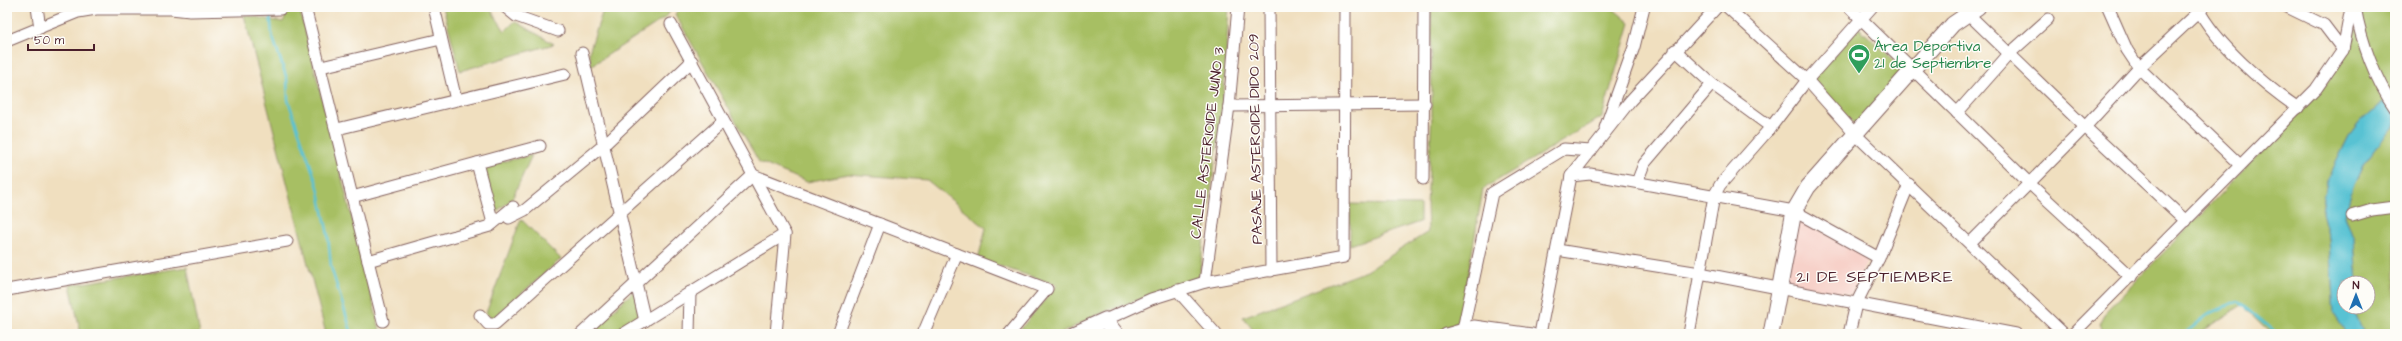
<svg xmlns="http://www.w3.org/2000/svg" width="2402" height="341" viewBox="0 0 2402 341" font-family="'Architects Daughter',sans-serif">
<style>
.built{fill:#f7d1c9}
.green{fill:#a7bf64;stroke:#786f48}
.water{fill:#58c2d3;stroke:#51707f}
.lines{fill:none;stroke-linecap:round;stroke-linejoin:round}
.stream{stroke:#58c2d3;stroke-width:2.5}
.street-casing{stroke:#84625f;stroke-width:13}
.secondary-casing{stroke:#84625f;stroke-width:17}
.street{stroke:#fff;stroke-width:11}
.secondary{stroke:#fff;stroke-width:15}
.labels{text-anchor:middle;stroke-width:3;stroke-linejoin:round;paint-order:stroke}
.leisure-label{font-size:15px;fill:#27864d;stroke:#fdfcf7;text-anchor:start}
.street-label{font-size:15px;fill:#4a1f2b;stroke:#fdfcf7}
.neighbourhood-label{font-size:16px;letter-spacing:1px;fill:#4a1f2b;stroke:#fdfcf7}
</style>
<rect width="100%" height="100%" fill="#fdfcf7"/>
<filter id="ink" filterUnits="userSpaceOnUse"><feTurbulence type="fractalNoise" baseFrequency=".025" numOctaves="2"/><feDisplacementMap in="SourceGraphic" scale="8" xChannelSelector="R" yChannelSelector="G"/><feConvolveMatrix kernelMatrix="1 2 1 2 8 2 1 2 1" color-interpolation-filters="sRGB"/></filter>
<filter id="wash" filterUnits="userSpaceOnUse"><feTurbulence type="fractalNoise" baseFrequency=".012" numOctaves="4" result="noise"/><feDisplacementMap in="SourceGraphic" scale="16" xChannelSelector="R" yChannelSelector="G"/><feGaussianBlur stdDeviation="0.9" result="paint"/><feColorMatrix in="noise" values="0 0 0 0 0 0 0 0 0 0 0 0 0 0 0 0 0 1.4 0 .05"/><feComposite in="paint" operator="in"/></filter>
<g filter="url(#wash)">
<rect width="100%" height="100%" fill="#f0dfbf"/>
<polygon class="built" points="1802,220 1865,256 1867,262 1851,295 1790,283 1786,279 1797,224"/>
<g class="green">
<polygon points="290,7 299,7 381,334 326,334 244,15 283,22"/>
<polygon points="443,7 489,7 505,31 515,21 554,44 460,71"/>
<polygon points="604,7 673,7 666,17 591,66 589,52"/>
<polygon points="681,7 1229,7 1223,104 1199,277 1097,315 1060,334 1018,332 1057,285 978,259 986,228 927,180 848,174 807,182 759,162 675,14"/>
<polygon points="1431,7 1611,7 1630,23 1602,117 1483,189 1460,322 1430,334 1256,334 1243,317 1366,271 1428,232 1427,206 1432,113"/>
<polygon points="2359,7 2395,7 2395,91 2360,122 2349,136 2327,181 2322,212 2329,239 2334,314 2347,334 2272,334 2242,305 2197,334 2103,334 2099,325 2105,313 2324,87 2343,60 2362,14"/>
<polygon points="1859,28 1905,70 1856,127 1813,79"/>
<polygon points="2395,124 2395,334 2364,334 2352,307 2368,307 2368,283 2357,283 2354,240 2345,216 2352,189 2364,163"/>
<polygon points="532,155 512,199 496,212 483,166"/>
<polygon points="1350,204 1420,205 1420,222 1350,245"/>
<polygon points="521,219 561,259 492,319 486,313"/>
<polygon points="187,267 200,334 81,334 70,285"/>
<polygon points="635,290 640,316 608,334 588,334"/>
</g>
<polygon class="water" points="2395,91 2395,124 2364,163 2352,189 2345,216 2354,240 2357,283 2344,283 2344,307 2352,307 2364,334 2347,334 2334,314 2329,239 2322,212 2327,181 2349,136 2360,122"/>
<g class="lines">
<g class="stream">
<polyline points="270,13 272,35 287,79 288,100 318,187 328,235 331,267 352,334"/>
<polyline points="2184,334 2210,313 2238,301 2278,334"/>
</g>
</g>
</g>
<g filter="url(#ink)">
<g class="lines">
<g class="street-casing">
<g id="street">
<polyline points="37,7 40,28"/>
<polyline points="305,7 383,321"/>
<polyline points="434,7 456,100"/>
<polyline points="505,7 516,16 558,31"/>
<polyline points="1269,7 1271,271"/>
<polyline points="1727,7 1807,80 1855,134 2064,334"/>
<polyline points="1849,7 2030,184 2131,277"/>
<polyline points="1961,7 2085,127 2186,221"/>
<polyline points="2108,7 2127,50 2139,68 2240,165"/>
<path d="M2197 7C2216 44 2263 84 2298 108"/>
<polyline points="2287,7 2324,25 2343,50"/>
<path d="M2355 7C2361 41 2375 80 2395 108"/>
<polyline points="671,24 785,234 776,334"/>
<polyline points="7,41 78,12 96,9 171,9 190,11 280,9 281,7"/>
<polyline points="1675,50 1712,84 1771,127"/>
<polyline points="582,53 645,321"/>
<polyline points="321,67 441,39"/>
<polyline points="1229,106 1425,104"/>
<polyline points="1957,113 2009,54 2048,19"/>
<polyline points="1605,128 1634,47 1644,7"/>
<polyline points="337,129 565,74"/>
<polyline points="477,163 493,223"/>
<polyline points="1571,176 1590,174 1794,211 1879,258"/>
<polyline points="1423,179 1424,7"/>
<polyline points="1637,182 1644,164 1712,84"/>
<polyline points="352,197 540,146"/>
<polyline points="2352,216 2372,210 2395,207"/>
<polyline points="509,218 525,210 605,144 692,61"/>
<polyline points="1970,243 2085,127 2139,68 2204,7"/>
<polyline points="1557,250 1700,273 2016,334"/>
<polyline points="368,261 490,226 513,207"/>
<polyline points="1205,282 1229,106 1238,7"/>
<polyline points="7,290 287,241"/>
<polyline points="1177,290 1216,334"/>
<polyline points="480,315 488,324 495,324 723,121"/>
<polyline points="1105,320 1151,299 1205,282 1344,257 1345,7"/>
<polyline points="581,334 753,175 1047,289 1009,334"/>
<polyline points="623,334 785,234"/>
<polyline points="689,334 690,292"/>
<polyline points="838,334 880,224"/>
<polyline points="923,334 957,254"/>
<polyline points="1446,334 1474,326 1532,334"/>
<polyline points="1462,334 1492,193 1564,149 1591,151"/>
<polyline points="1540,334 1571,176 1630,101 1717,7"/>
<polyline points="1689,334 1714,196 1720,185 1771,127 1807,80 1872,7"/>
<polyline points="1849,334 1856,304 1879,258 1909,184"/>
<polyline points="2073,334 2316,89 2343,50 2350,13 2356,9"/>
</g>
</g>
<g class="secondary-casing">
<g id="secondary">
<polyline points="1074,334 1105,320 1116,334"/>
<polyline points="1771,334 1794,211 1808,187 1953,24 1978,7"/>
</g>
</g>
<use href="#street" class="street"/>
<use href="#secondary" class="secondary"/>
</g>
</g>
<defs>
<g id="stadium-pin" transform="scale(1.15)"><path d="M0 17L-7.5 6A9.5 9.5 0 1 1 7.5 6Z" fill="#2e9e5b" stroke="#fdfcf7"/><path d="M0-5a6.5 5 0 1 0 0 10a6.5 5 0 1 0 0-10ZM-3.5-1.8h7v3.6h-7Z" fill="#fff"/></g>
</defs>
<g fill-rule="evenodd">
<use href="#stadium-pin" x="1859" y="55"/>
</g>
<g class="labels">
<g class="leisure-label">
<text x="1874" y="51">Área Deportiva<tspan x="1874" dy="17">21 de Septiembre</tspan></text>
</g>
<g class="street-label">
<text transform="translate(1255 139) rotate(-91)" y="5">PASAJE ASTEROIDE DIDO 209</text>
<text transform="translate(1207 143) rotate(-83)" y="5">CALLE ASTERIOIDE JUNO 3</text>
</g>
<g class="neighbourhood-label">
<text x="1875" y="282">21 DE SEPTIEMBRE</text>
</g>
</g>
<rect width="2402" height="341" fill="none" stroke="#fdfcf7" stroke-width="24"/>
<g transform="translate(2356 295)"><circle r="19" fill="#fdfcf7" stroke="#b5a4a5"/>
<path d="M0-3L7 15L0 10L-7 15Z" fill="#1f6fb2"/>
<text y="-6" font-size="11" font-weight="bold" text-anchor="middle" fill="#4a1f2b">N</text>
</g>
<path d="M28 44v6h66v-6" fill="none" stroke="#4a1f2b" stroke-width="2"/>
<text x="34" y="44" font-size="12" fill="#4a1f2b" stroke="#fdfcf7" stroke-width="3" paint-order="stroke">50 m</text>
</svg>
